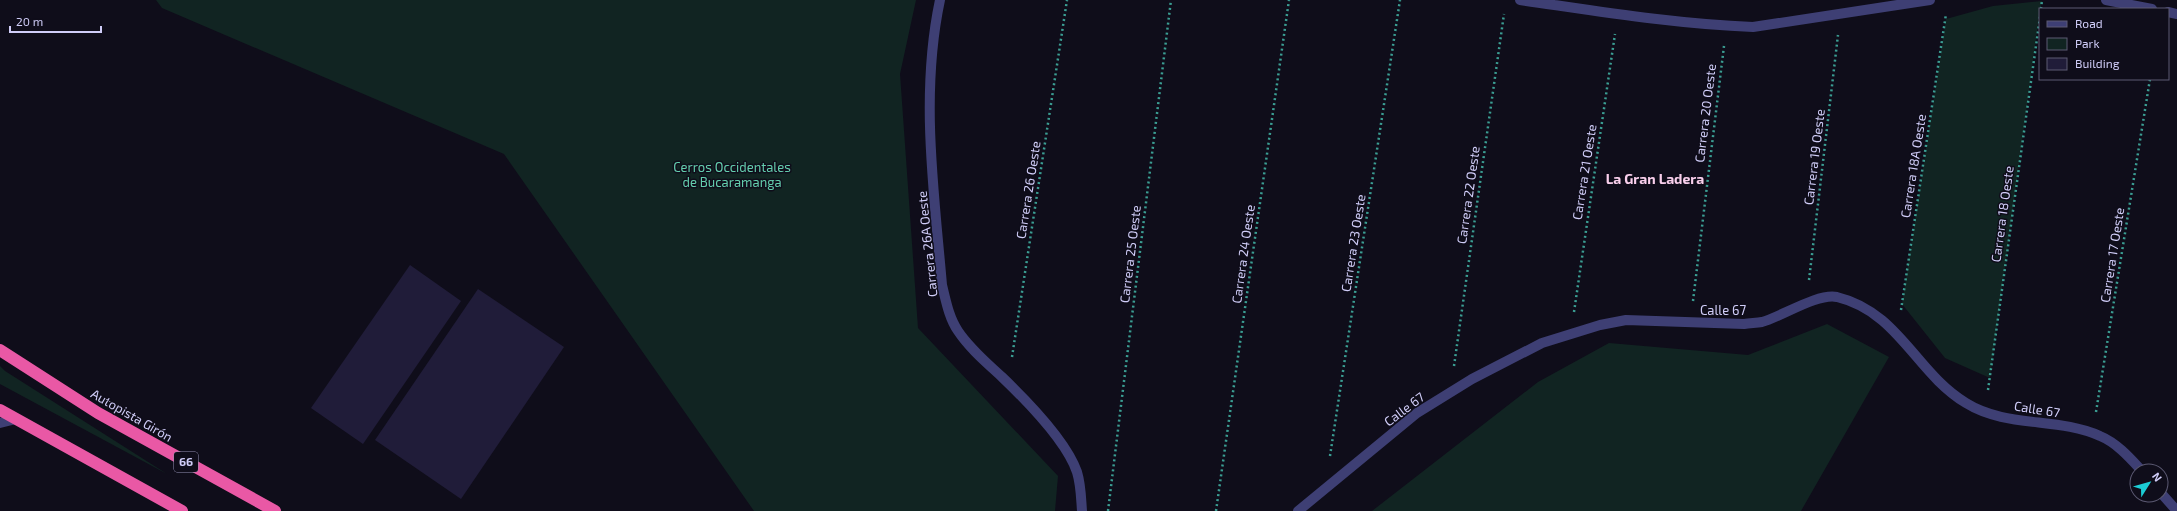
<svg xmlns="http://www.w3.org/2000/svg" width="2177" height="511" viewBox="0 0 2177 511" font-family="'Exo 2',sans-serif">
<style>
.green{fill:#112422}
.building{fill:#201c39}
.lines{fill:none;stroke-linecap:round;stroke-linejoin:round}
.path{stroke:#3b9e93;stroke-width:2.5;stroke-dasharray:2 3;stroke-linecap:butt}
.street{stroke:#3e3f74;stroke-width:10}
.highway{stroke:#e958a5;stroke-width:12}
.labels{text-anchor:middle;stroke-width:3;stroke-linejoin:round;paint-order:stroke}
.shield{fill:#0f0d1a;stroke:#9693b5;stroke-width:1}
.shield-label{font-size:12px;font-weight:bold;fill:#d0cdf8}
.street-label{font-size:13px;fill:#d0cdf8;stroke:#0f0d1a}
.park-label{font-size:13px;fill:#64ceae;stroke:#0f0d1a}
.neighbourhood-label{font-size:14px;font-weight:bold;fill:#f9cfec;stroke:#0f0d1a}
</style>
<rect width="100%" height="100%" fill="#0f0d1a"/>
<g class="green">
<polygon points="156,0 916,0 900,74 918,328 1058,476 1055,511 754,511 504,154 162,8"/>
<polygon points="2042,1 2040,9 1990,378 1945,358 1902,304 1946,19 1993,6"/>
<polygon points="1827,324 1889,357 1801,511 1372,511 1538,382 1609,343 1748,355"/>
<polygon points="0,366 5,371 167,474 0,384"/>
</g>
<g class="building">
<polygon points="410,265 461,301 363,444 311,408"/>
<polygon points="478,289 564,347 461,499 375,440"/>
</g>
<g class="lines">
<g class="path">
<polyline points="2041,9 2042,0"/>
<polyline points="1809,280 1838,35"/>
<polyline points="1693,301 1724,46"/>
<polyline points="1901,310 1946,14"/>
<polyline points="1574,312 1615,34"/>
<polyline points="1012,357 1067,0"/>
<polyline points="1454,366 1504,14"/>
<polyline points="1988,390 2040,17"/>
<polyline points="2096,412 2150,79"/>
<polyline points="1330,456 1400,0"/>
<polyline points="1108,511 1171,0"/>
<polyline points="1216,511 1289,0"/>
</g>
<g class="street">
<path d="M940 0C920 94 934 191 942 285 946 301 949 318 958 331 970 349 987 363 1002 377 1026 400 1066 440 1077 472 1081 485 1081 498 1082 511"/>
<path d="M1520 0C1597 11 1675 24 1753 27L1930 0"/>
<polyline points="2106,0 2152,9"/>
<polyline points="2168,12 2177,14"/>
<polyline points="0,423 16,419"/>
<polyline points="2161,493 2177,511"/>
<path d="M1298 511 1417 413 1472 379 1542 343 1600 325 1626 320 1744 324C1750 323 1756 323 1762 322 1781 317 1817 293 1837 297 1899 312 1916 373 1966 403 2006 428 2058 417 2100 436 2117 443 2130 458 2142 471"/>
</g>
<g class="highway">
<polyline points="0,350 98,413 275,511"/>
<polyline points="0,410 182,511"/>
</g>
</g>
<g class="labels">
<rect class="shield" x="174" y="452" width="24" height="20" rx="3"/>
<g class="shield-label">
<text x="186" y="466">66</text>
</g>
<g class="street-label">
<text transform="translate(1705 113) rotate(-83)" y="5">Carrera 20 Oeste</text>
<text transform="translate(1814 157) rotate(-83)" y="5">Carrera 19 Oeste</text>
<text transform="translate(1913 166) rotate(-81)" y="5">Carrera 18A Oeste</text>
<text transform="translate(1584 172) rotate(-81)" y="5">Carrera 21 Oeste</text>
<text transform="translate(1028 190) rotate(-81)" y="5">Carrera 26 Oeste</text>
<text transform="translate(1468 195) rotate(-82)" y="5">Carrera 22 Oeste</text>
<text transform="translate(2002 214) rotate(-82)" y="5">Carrera 18 Oeste</text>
<text transform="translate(1353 243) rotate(-81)" y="5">Carrera 23 Oeste</text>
<text transform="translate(927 244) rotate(-96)" y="5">Carrera 26A Oeste</text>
<text transform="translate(1130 254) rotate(-83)" y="5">Carrera 25 Oeste</text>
<text transform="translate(1243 254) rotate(-82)" y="5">Carrera 24 Oeste</text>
<text transform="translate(2112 255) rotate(-81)" y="5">Carrera 17 Oeste</text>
<text x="1723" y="315">Calle 67</text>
<text transform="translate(1404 409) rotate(-37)" y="5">Calle 67</text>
<text transform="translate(2037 409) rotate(9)" y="5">Calle 67</text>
<text transform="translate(132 415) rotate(30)" y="5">Autopista Girón</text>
</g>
<g class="park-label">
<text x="732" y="172">Cerros Occidentales<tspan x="732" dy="15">de Bucaramanga</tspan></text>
</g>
<g class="neighbourhood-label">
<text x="1655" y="184">La Gran Ladera</text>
</g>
</g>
<rect x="2039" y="8" width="130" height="72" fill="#0f0d1a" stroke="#5c5a73"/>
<rect x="2047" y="21" width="20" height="6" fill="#3e3f74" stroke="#5c5a73"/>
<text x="2075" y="28" font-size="12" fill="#d0cdf8">Road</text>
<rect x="2047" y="38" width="20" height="12" fill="#112422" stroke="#5c5a73"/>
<text x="2075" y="48" font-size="12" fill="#d0cdf8">Park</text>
<rect x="2047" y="58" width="20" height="12" fill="#201c39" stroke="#5c5a73"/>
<text x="2075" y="68" font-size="12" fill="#d0cdf8">Building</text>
<g transform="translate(2149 483) rotate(53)"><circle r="19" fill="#0f0d1a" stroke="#5c5a73"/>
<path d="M0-3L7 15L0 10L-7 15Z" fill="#1ccdd5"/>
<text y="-6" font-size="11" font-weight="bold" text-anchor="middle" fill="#d0cdf8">N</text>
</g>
<path d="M10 26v6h91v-6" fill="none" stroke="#d0cdf8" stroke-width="2"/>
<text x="16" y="26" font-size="12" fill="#d0cdf8" stroke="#0f0d1a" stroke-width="3" paint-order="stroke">20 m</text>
</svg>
